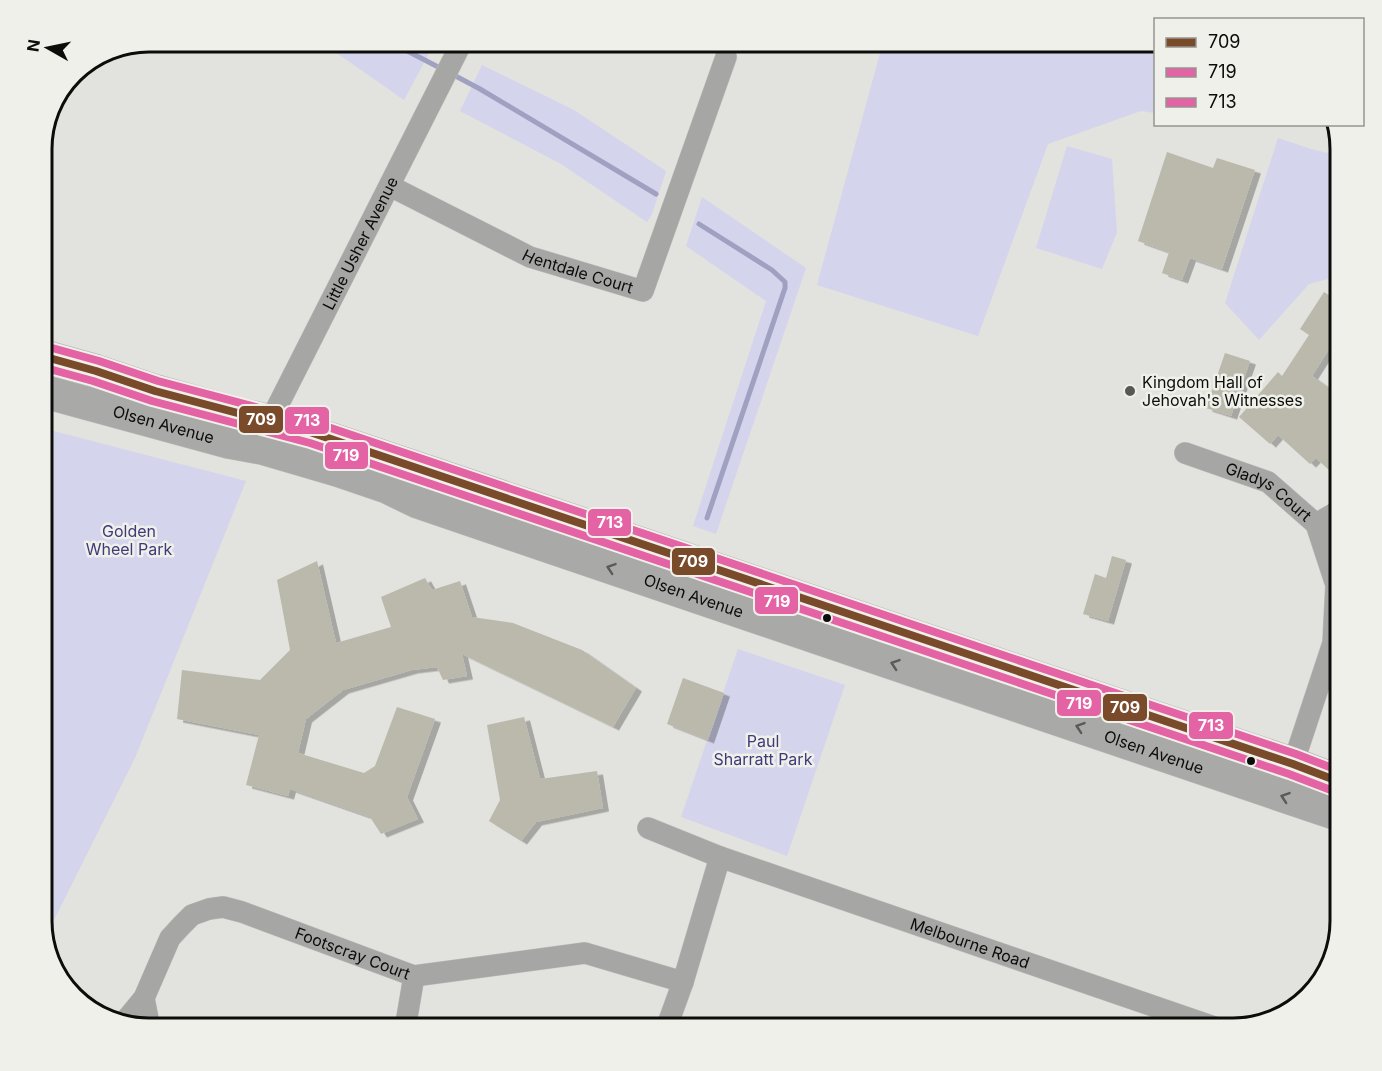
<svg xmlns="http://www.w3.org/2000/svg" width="1382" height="1071" viewBox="0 0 1382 1071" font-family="Inter,sans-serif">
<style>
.green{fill:#d4d4ed}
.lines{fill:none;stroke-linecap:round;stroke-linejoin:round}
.stream{stroke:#a0a0c1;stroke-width:5}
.building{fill:#bab9ac;filter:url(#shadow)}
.minor-casing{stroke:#bfbfbd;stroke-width:22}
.primary-casing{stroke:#bfbfbd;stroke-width:34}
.minor{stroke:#a6a6a5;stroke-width:21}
.primary{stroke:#a9a9a7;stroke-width:33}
.bus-1-casing{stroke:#f0f0ea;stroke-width:12}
.bus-2-casing{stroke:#f0f0ea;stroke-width:12}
.bus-3-casing{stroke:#f0f0ea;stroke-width:12}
.bus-1{stroke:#7a4b2a;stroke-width:8}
.bus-2{stroke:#e463a4;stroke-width:8}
.bus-3{stroke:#e463a4;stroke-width:8}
.oneway{stroke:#5a5a58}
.poi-dot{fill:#575754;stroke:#f0f0ea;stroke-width:2}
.bus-dot{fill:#0c0c0a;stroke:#f0f0ea;stroke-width:2}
.labels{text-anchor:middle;stroke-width:5;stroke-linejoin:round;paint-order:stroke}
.street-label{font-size:16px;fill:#0c0c0a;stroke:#f0f0ea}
.poi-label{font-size:16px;fill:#0c0c0a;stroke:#f0f0ea;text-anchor:start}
.park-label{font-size:16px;fill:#3f3a7a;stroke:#f0f0ea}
.rim{fill:none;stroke:#0c0c0a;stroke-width:3}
.line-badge{stroke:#f0f0ea;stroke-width:2}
.badge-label{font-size:16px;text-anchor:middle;font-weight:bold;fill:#fff}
</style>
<defs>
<filter id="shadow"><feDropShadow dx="6" dy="3.5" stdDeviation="0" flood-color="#0004"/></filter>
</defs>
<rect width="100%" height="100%" fill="#e2e2de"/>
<g class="green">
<polygon points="321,42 435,42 404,100"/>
<polygon points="883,42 1155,42 1155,113 1141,111 1048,144 978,336 817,285"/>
<polygon points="482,65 574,110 666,171 652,214 647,222 561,164 460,111"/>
<polygon points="1278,138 1311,149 1340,156 1340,278 1332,278 1309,284 1259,340 1225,303"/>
<polygon points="1067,146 1112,159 1117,232 1102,269 1036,248"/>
<polygon points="702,197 806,268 716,534 693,526 766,301 686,246"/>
<polygon points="42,428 246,481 135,758 45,938 42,929"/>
<polygon points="738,649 845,685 787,856 681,817"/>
</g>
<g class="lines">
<g class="stream">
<polyline points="390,42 442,69"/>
<polyline points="450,73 480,89 656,194"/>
<polyline points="699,224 772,270 785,282 785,288 707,518"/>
</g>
</g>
<g class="building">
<polygon points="1167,152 1213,168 1217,158 1255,170 1222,269 1190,258 1182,280 1162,273 1169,252 1138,241"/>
<polygon points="1324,292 1340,302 1340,352 1331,346 1312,376 1340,396 1340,431 1330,442 1340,451 1340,460 1330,471 1316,458 1310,464 1278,435 1270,444 1239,417 1278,372 1282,376 1309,335 1300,329"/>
<polygon points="1225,353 1250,361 1231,416 1206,408"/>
<polygon points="1112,556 1126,560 1108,621 1083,614 1095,574 1106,578"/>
<polygon points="317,561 336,643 391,627 381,597 425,578 432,590 460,581 472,617 513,623 582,650 636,688 613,727 462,654 467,676 443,680 437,667 412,670 343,690 306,719 298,753 364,773 375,766 397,707 435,719 407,797 418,819 381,834 370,817 290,789 288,796 246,785 259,735 177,719 182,670 260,680 290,650 277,580"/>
<polygon points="683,678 724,693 708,740 667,724"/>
<polygon points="524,717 540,779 597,771 603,808 536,822 521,841 489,821 500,800 487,725"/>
</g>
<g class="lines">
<g class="minor-casing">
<g id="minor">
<path id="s1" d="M390 186 530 257 643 291 726 57"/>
<path id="s2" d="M266 433 270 421 462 42"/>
<path id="s3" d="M1185 453 1268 482 1316 524 1336 585 1333 643 1293 764"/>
<polyline points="1316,524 1340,510"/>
<path id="s4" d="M648 828 720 857 1220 1029"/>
<polyline points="144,998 150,1029"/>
<path id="s5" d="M125 1021 144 998 170 938 182 925 192 915 209 909 223 907 242 912 414 976 585 953 683 982"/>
<polyline points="405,1029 414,976"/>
<polyline points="666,1029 683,982 720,857"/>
</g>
</g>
<g class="primary-casing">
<g id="primary">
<polyline points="42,356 96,371 155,391 238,414 270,421 313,433 1293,764 1340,782"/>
<path id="s6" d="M42 391 229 442 262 448 337 470 387 487 418 502 1340 815"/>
</g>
</g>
<use href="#minor" class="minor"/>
<use href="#primary" class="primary"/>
<g class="bus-1-casing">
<polyline id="bus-1" points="42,356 96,371 155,391 313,433 1293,764 1340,782"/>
</g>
<g class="bus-2-casing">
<polyline id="bus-2" points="42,367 93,381 152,401 310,443 1289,774 1336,792"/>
</g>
<g class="bus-3-casing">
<polyline id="bus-3" points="45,346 99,361 158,381 316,423 1296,754 1340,771"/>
</g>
<use href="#bus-1" class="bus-1"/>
<use href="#bus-2" class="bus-2"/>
<use href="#bus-3" class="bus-3"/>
</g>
<defs><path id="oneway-chevron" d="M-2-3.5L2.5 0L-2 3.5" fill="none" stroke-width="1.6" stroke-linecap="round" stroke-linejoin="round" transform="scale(1.5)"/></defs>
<g class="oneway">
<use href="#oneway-chevron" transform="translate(611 568) rotate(-161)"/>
<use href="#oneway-chevron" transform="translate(895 664) rotate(-161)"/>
<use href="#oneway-chevron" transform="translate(1080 727) rotate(-161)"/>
<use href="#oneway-chevron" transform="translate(1285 797) rotate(-161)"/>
</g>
<circle class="poi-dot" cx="1130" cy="391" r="6"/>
<g class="bus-dot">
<circle cx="827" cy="618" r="5"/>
<circle cx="1251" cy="761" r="5"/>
</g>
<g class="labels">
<g class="street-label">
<text dy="6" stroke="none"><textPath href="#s2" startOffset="212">Little Usher Avenue</textPath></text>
<text dy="6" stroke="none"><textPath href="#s1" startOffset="207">Hentdale Court</textPath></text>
<text dy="6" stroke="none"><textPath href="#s6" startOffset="126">Olsen Avenue</textPath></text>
<text dy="6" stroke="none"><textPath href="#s3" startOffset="93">Gladys Court</textPath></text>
<text dy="6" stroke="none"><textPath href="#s6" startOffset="684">Olsen Avenue</textPath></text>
<text dy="6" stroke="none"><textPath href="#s6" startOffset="1170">Olsen Avenue</textPath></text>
<text dy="6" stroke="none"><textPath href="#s4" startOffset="342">Melbourne Road</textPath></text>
<text dy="6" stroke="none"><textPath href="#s5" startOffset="297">Footscray Court</textPath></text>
</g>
<g class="poi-label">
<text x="1142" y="388">Kingdom Hall of<tspan x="1142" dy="18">Jehovah's Witnesses</tspan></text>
</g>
<g class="park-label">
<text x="129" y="537">Golden<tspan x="129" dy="18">Wheel Park</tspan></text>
<text x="763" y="747">Paul<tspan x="763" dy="18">Sharratt Park</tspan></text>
</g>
</g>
<path d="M0 0H1382V1071H0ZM149 52H1233A97 97 0 0 1 1330 149V921A97 97 0 0 1 1233 1018H149A97 97 0 0 1 52 921V149A97 97 0 0 1 149 52Z" fill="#f0f0ea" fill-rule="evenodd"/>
<path class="rim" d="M149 52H1233A97 97 0 0 1 1330 149V921A97 97 0 0 1 1233 1018H149A97 97 0 0 1 52 921V149A97 97 0 0 1 149 52Z"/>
<g class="line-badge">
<rect x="238" y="405" width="46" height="29" rx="6" fill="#7a4b2a"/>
<rect x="284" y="406" width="46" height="29" rx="6" fill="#e463a4"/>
<rect x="324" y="441" width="45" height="29" rx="6" fill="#e463a4"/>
<rect x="587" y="508" width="45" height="29" rx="6" fill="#e463a4"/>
<rect x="671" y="547" width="45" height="29" rx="6" fill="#7a4b2a"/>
<rect x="754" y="586" width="45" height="29" rx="6" fill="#e463a4"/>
<rect x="1056" y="689" width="46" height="28" rx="6" fill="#e463a4"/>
<rect x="1102" y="693" width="46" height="29" rx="6" fill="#7a4b2a"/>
<rect x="1188" y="711" width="46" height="29" rx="6" fill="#e463a4"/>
</g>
<g class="badge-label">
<text x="261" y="425">709</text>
<text x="307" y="426">713</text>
<text x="346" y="461">719</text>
<text x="610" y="528">713</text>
<text x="693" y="567">709</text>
<text x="777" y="607">719</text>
<text x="1079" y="709">719</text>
<text x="1125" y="713">709</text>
<text x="1211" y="731">713</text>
</g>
<rect x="1154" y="18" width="210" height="108" fill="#f0f0ea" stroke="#959590" stroke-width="1.5"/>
<rect x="1166" y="38" width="30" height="9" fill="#7a4b2a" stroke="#959590" stroke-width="1.5"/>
<text x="1208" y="48" font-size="18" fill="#0c0c0a">709</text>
<rect x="1166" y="68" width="30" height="9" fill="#e463a4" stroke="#959590" stroke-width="1.5"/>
<text x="1208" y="78" font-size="18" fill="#0c0c0a">719</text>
<rect x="1166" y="98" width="30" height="9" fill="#e463a4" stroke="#959590" stroke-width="1.5"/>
<text x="1208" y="108" font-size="18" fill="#0c0c0a">713</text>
<g transform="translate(48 48) rotate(279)" stroke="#f0f0ea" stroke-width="4.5" paint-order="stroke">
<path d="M0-4.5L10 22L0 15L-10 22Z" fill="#0c0c0a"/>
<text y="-9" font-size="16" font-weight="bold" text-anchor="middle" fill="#0c0c0a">N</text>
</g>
</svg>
